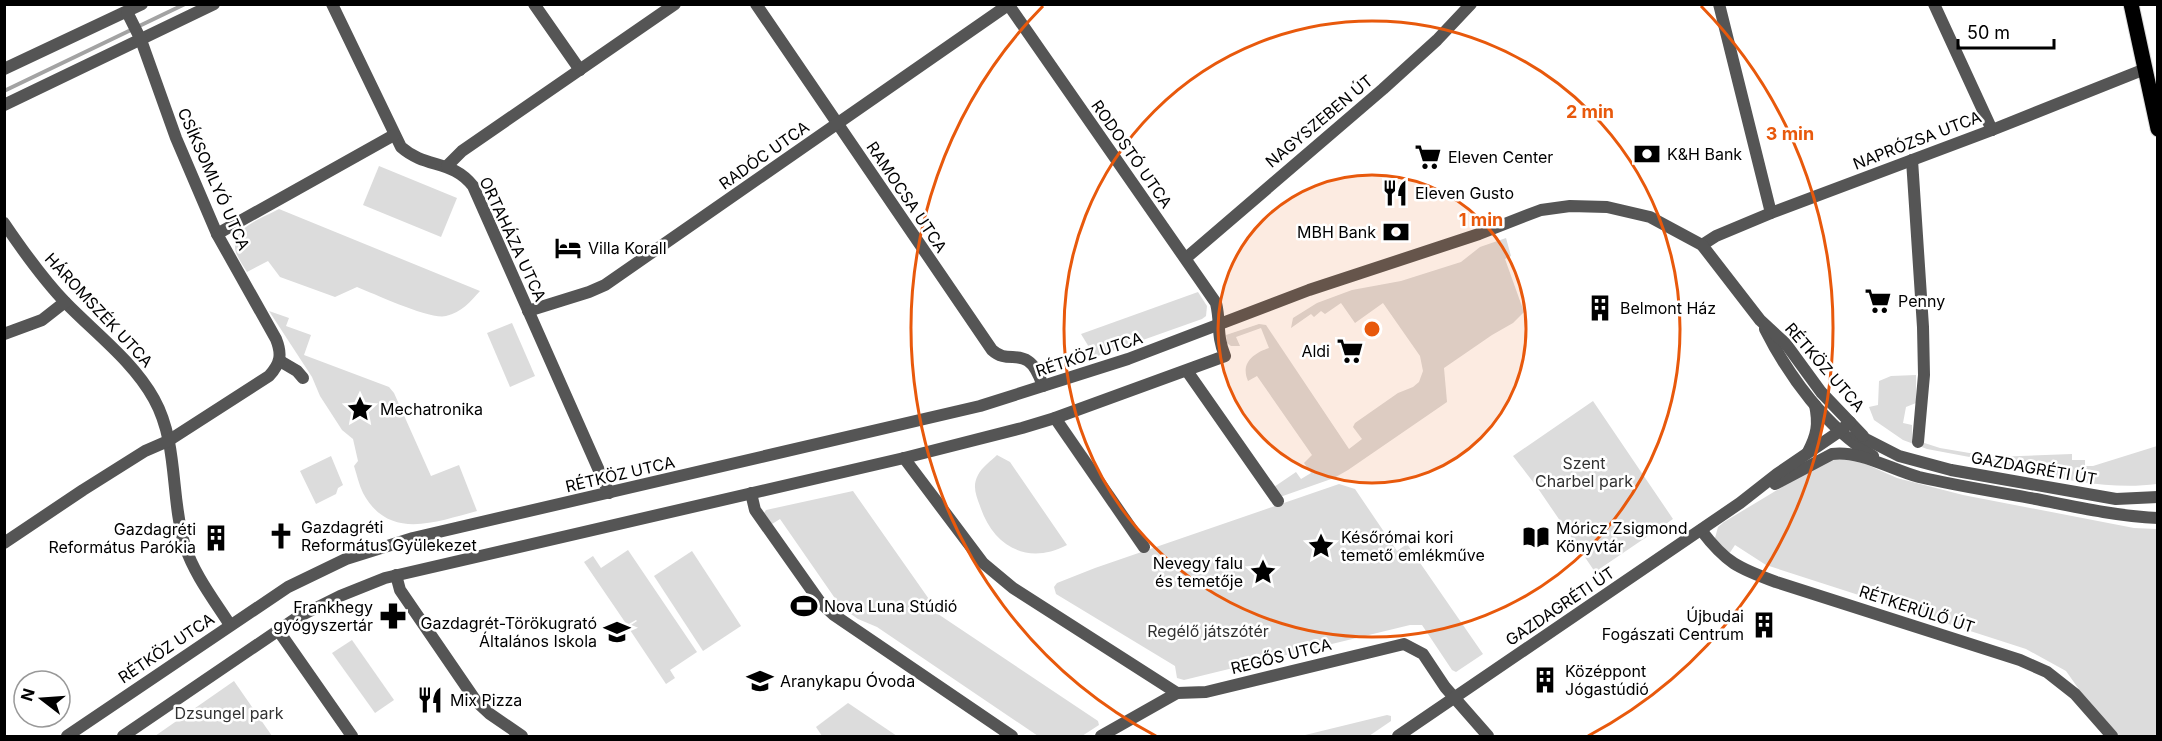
<svg xmlns="http://www.w3.org/2000/svg" width="2162" height="741" viewBox="0 0 2162 741" font-family="Inter,sans-serif">
<style>
.green{fill:#dcdcdc}
.lines{fill:none;stroke-linecap:round;stroke-linejoin:round}
.stream{stroke:#a3a3a3;stroke-width:4}
.primary-casing{stroke:#dbdbdb;stroke-width:17}
.minor{stroke:#555;stroke-width:12}
.tertiary{stroke:#555;stroke-width:12}
.primary{stroke:#000;stroke-width:15}
.ring{fill:none;stroke:#e8590c;stroke-width:3}
.labels{text-anchor:middle;stroke-width:5;stroke-linejoin:round;paint-order:stroke}
.street-label{font-size:16px;fill:#000;stroke:#fff}
.poi-label{font-size:16px;fill:#000;stroke:#fff;text-anchor:start}
.park-label{font-size:16px;fill:#333;stroke:#fff}
.centre{fill:#e8590c;stroke:#fff;stroke-width:3}
.ring-label{font-size:18px;text-anchor:middle;font-weight:bold;fill:#e8590c;stroke:#fff;stroke-width:5;stroke-linejoin:round;paint-order:stroke}
</style>
<rect width="100%" height="100%" fill="#fff"/>
<g class="green">
<polygon points="379,166 457,198 441,237 363,205"/>
<path d="M279 209 480 291C470 302 462 312 446 316 430 320 375 294 357 287L335 297 280 277 268 261 247 272C243 265 235 255 235 247 233 227 265 217 279 209Z"/>
<path d="M1506 238 1511 256 1505 259 1524 312 1513 323 1492 335 1444 368 1447 402 1348 470 1334 478 1280 497 1274 487 1296 472 1301 479 1311 473 1304 463 1312 455 1257 376 1248 381C1240 363 1254 353 1269 348L1261 328 1236 337 1240 346H1231L1227 343 1226 335 1259 324 1266 325 1349 449 1362 439 1353 427 1355 423 1398 393 1413 387 1419 382 1423 371 1420 356 1383 303 1355 323 1341 303 1325 314 1321 311 1314 317 1311 314 1291 328 1293 318 1317 303 1352 290 1401 281 1461 262 1480 247Z"/>
<polygon points="1198,292 1207,306 1206,316 1202,319 1095,357 1081,334"/>
<path d="M269 311 289 318 286 326 311 335 304 355 389 387 394 393 431 476 459 465 477 511C435 522 389 541 363 493 359 485 357 475 354 466L358 461 353 439 342 430 320 396 312 377Z"/>
<polygon points="512,323 535,376 510,387 487,333"/>
<path d="M1916 375V403L1906 407 1903 423 1912 425V439L1940 448 1993 457 2072 454V460H2085V466H2093L2157 446V484C2102 491 2051 475 1996 467V462L1927 449 1903 440 1874 420 1869 407 1878 405 1879 381 1891 376Z"/>
<polygon points="1593,401 1673,519 1595,572 1537,487 1513,456"/>
<path d="M997 455 1010 462 1067 545C1027 566 993 546 980 506 976 495 972 486 978 475 982 467 991 461 997 455Z"/>
<polygon points="331,456 343,485 338,488 336,494 316,504 300,471"/>
<polygon points="1842,457 1852,458 1897,478 1963,495 2134,528 2157,529 2157,736 2112,736 2066,671 2026,649 1766,565 1735,545 1729,554 1715,538 1718,527 1724,522 1820,464"/>
<polygon points="1339,484 1355,489 1397,551 1407,544 1483,654 1456,672 1452,670 1422,625 1410,625 1184,680 1177,678 1175,666 1056,594 1054,587 1057,583 1095,568"/>
<polygon points="853,491 931,602 930,606 935,612 1098,721 1099,725 1082,736 1038,736 877,627 858,619 841,607 780,519 772,524 764,513 766,510"/>
<polygon points="628,550 697,652 670,670 675,678 666,684 628,627 637,621 636,620 627,625 584,562 593,556 601,568"/>
<polygon points="692,551 741,626 703,651 654,576"/>
<polygon points="352,640 394,700 375,713 332,653"/>
<polygon points="234,681 272,736 155,736"/>
<polygon points="848,703 897,736 822,736 816,727"/>
<polygon points="1387,715 1391,716 1391,721 1369,736 1301,736"/>
</g>
<g class="lines">
<polyline class="stream" points="4,91 185,4"/>
<g class="primary-casing">
<polyline id="primary" points="2131,4 2158,129"/>
</g>
<g class="minor">
<path d="M332 4 401 147C426 169 452 159 473 186L609 493"/>
<polyline points="534,4 580,70"/>
<path d="M756 4 992 350C1005 362 1017 353 1028 361 1036 366 1040 378 1043 386"/>
<polyline points="1719,4 1771,213"/>
<polyline points="1934,4 1992,130"/>
<polyline points="4,69 142,4"/>
<polyline points="4,105 214,4"/>
<polyline points="1912,160 1923,327 1924,375 1918,442"/>
<polyline points="447,166 462,151 675,4"/>
<path d="M4 223C23 251 42 278 65 302 95 333 133 361 154 399 179 444 170 498 185 546 194 574 214 600 230 625"/>
<polyline points="217,234 394,135"/>
<polyline points="1702,245 1716,236 1771,213 1992,130 2145,69"/>
<polyline points="1186,258 1383,89 1437,40 1471,4"/>
<polyline points="528,311 589,292 605,285 1008,5"/>
<polyline points="4,334 42,320 65,302"/>
<polyline points="280,361 297,371 303,378"/>
<polyline points="1187,371 1278,501"/>
<polyline points="1055,418 1144,547"/>
<polyline points="904,458 983,563 1013,588 1177,693"/>
<polyline points="751,493 755,510 820,602 834,615 1012,736"/>
<path d="M1701 530C1726 563 1738 568 1776 582L2020 660 2047 672 2075 694 2112 736"/>
<path d="M4 543 83 490 145 451 168 441 269 376C281 363 282 354 276 339L217 234 176 138 141 40 127 12"/>
<polyline points="396,575 400,590 476,701 490,714 522,736"/>
<polyline points="278,630 352,736"/>
<path d="M123 736 298 617 340 596 385 578 904 458 1022 428 1055 418 1225 356C1216 334 1221 324 1216 303L1008 4"/>
<polyline points="1101,736 1177,693 1206,692 1404,644 1423,654 1445,687 1488,736"/>
</g>
<g class="tertiary">
<path d="M1765 329C1789 377 1826 427 1873 456"/>
<polyline points="1856,434 1899,456 1951,470 2116,499 2158,497"/>
<path d="M1808 452C1817 435 1819 424 1815 405"/>
<path d="M1775 484 1832 454C1860 450 1892 470 1919 477 1958 486 1997 492 2036 499 2076 507 2116 516 2158 518"/>
<polyline points="67,736 288,587 346,559 413,538 980,406 1128,359 1309,290 1479,234 1525,216 1541,210 1570,206 1607,207 1650,217 1702,245 1760,320 1786,344 1821,392 1863,436"/>
<polyline points="1398,736 1740,503 1777,474 1840,431 1850,422"/>
</g>
<use href="#primary" class="primary"/>
</g>
<circle cx="1372" cy="329" r="154" fill="#e8590c" fill-opacity=".12"/>
<g class="ring">
<circle cx="1372" cy="329" r="154"/>
<circle cx="1372" cy="329" r="308"/>
<path d="M1156 736A461 461 0 0 1 1043 6M1701 6A461 461 0 0 1 1588 736"/>
</g>
<defs>
<g id="bank-bare" transform="scale(2.07)"><path d="M-6-4H6V4H-6ZM0-2.3a2.3 2.3 0 1 0 0 4.6a2.3 2.3 0 1 0 0-4.6Z" fill="#000" stroke="#fff" stroke-width="2.5" paint-order="stroke"/></g>
<g id="supermarket-bare" transform="scale(2.07)"><path d="M-6-5.5h2.5l.6 2H6L4.5 2H-2.5L-4.4-4H-6ZM-1.5 3.2a1.3 1.3 0 1 0 .1 0ZM3 3.2a1.3 1.3 0 1 0 .1 0Z" fill="#000" stroke="#fff" stroke-width="2.5" paint-order="stroke"/></g>
<g id="restaurant-bare" transform="scale(2.07)"><path d="M-5-6h1v4h1v-4h1v4h1v-4h1v5L-1.5 .5V6h-2V.5L-5-1ZM5-6V6H3V1.5H1.5Q1.5-4 5-6Z" fill="#000" stroke="#fff" stroke-width="2.5" paint-order="stroke"/></g>
<g id="hotel-bare" transform="scale(2.07)"><path d="M-6-4.5h1.5V1H6V5H4.5V3h-9V5H-6ZM-4 0a1.8 1.8 0 1 1 3.6 0ZM.5 0V-2.5h3Q6-2.5 6 0Z" fill="#000" stroke="#fff" stroke-width="2.5" paint-order="stroke"/></g>
<g id="building-bare" transform="scale(2.07)"><path d="M-4-6H4V6H1V3H-1V6H-4ZM-2.5-4.3h1.7v1.8h-1.7ZM.8-4.3h1.7v1.8H.8ZM-2.5-1h1.7V.8h-1.7ZM.8-1h1.7V.8H.8Z" fill="#000" stroke="#fff" stroke-width="2.5" paint-order="stroke"/></g>
<g id="sight-bare" transform="scale(2.07)"><path d="M0-6L1.8-2.2L6-1.7L2.9 1.2L3.7 5.4L0 3.3L-3.7 5.4L-2.9 1.2L-6-1.7L-1.8-2.2Z" fill="#000" stroke="#fff" stroke-width="2.5" paint-order="stroke"/></g>
<g id="church-bare" transform="scale(2.07)"><path d="M-1.2-6h2.4v3.5h3.3v2.4h-3.3V6h-2.4V-.1h-3.3v-2.4h3.3Z" fill="#000" stroke="#fff" stroke-width="2.5" paint-order="stroke"/></g>
<g id="library-bare" transform="scale(2.07)"><path d="M-6-4Q-3-5.5-.7-3.5V5Q-3 3-6 4ZM6-4Q3-5.5 .7-3.5V5Q3 3 6 4Z" fill="#000" stroke="#fff" stroke-width="2.5" paint-order="stroke"/></g>
<g id="stadium-bare" transform="scale(2.07)"><path d="M0-5a6.5 5 0 1 0 0 10a6.5 5 0 1 0 0-10ZM-3.5-1.8h7v3.6h-7Z" fill="#000" stroke="#fff" stroke-width="2.5" paint-order="stroke"/></g>
<g id="pharmacy-bare" transform="scale(2.07)"><path d="M-2-6h4v4h4v4h-4v4h-4v-4h-4v-4h4Z" fill="#000" stroke="#fff" stroke-width="2.5" paint-order="stroke"/></g>
<g id="school-bare" transform="scale(2.07)"><path d="M0-5L7-2L0 1L-7-2ZM-4 1L0 2.5L4 1V4Q0 6-4 4Z" fill="#000" stroke="#fff" stroke-width="2.5" paint-order="stroke"/></g>
</defs>
<g fill-rule="evenodd">
<use href="#bank-bare" x="1647" y="154"/>
<use href="#supermarket-bare" x="1428" y="157"/>
<use href="#restaurant-bare" x="1395" y="193"/>
<use href="#bank-bare" x="1396" y="232"/>
<use href="#hotel-bare" x="568" y="248"/>
<use href="#supermarket-bare" x="1878" y="301"/>
<use href="#building-bare" x="1600" y="308"/>
<use href="#supermarket-bare" x="1350" y="351"/>
<use href="#sight-bare" x="360" y="409"/>
<use href="#church-bare" x="281" y="536"/>
<use href="#library-bare" x="1536" y="537"/>
<use href="#building-bare" x="216" y="538"/>
<use href="#sight-bare" x="1321" y="546"/>
<use href="#sight-bare" x="1263" y="572"/>
<use href="#stadium-bare" x="804" y="606"/>
<use href="#pharmacy-bare" x="393" y="616"/>
<use href="#building-bare" x="1764" y="625"/>
<use href="#school-bare" x="617" y="632"/>
<use href="#building-bare" x="1545" y="680"/>
<use href="#school-bare" x="760" y="681"/>
<use href="#restaurant-bare" x="430" y="700"/>
</g>
<g class="labels">
<g class="street-label">
<text transform="translate(1319 121) rotate(-40)" y="6">NAGYSZEBEN ÚT</text>
<text transform="translate(1917 140) rotate(-21)" y="6">NAPRÓZSA UTCA</text>
<text transform="translate(1132 154) rotate(55)" y="6">RODOSTÓ UTCA</text>
<text transform="translate(764 155) rotate(-35)" y="6">RADÓC UTCA</text>
<text transform="translate(214 179) rotate(66)" y="6">CSÍKSOMLYÓ UTCA</text>
<text transform="translate(907 197) rotate(56)" y="6">RAMOCSA UTCA</text>
<text transform="translate(513 239) rotate(65)" y="6">ORTAHÁZA UTCA</text>
<text transform="translate(99 310) rotate(47)" y="6">HÁROMSZÉK UTCA</text>
<text transform="translate(1089 354) rotate(-18)" y="6">RÉTKÖZ UTCA</text>
<text transform="translate(1825 367) rotate(49)" y="6">RÉTKÖZ UTCA</text>
<text transform="translate(2034 468) rotate(10)" y="6">GAZDAGRÉTI ÚT</text>
<text transform="translate(620 474) rotate(-13)" y="6">RÉTKÖZ UTCA</text>
<text transform="translate(1560 606) rotate(-34)" y="6">GAZDAGRÉTI ÚT</text>
<text transform="translate(1917 609) rotate(18)" y="6">RÉTKERÜLŐ ÚT</text>
<text transform="translate(166 648) rotate(-34)" y="6">RÉTKÖZ UTCA</text>
<text transform="translate(1281 656) rotate(-14)" y="6">REGŐS UTCA</text>
</g>
<g class="poi-label">
<text x="1667" y="160">K&amp;H Bank</text>
<text x="1448" y="163">Eleven Center</text>
<text x="1415" y="199">Eleven Gusto</text>
<text x="1376" y="238" text-anchor="end">MBH Bank</text>
<text x="588" y="254">Villa Korall</text>
<text x="1898" y="307">Penny</text>
<text x="1620" y="314">Belmont Ház</text>
<text x="1330" y="357" text-anchor="end">Aldi</text>
<text x="380" y="415">Mechatronika</text>
<text x="301" y="533">Gazdagréti<tspan x="301" dy="18">Református Gyülekezet</tspan></text>
<text x="1556" y="534">Móricz Zsigmond<tspan x="1556" dy="18">Könyvtár</tspan></text>
<text x="196" y="535" text-anchor="end">Gazdagréti<tspan x="196" dy="18">Református Parókia</tspan></text>
<text x="1341" y="543">Későrómai kori<tspan x="1341" dy="18">temető emlékműve</tspan></text>
<text x="1243" y="569" text-anchor="end">Nevegy falu<tspan x="1243" dy="18">és temetője</tspan></text>
<text x="824" y="612">Nova Luna Stúdió</text>
<text x="373" y="613" text-anchor="end">Frankhegy<tspan x="373" dy="18">gyógyszertár</tspan></text>
<text x="1744" y="622" text-anchor="end">Újbudai<tspan x="1744" dy="18">Fogászati Centrum</tspan></text>
<text x="597" y="629" text-anchor="end">Gazdagrét-Törökugrató<tspan x="597" dy="18">Általános Iskola</tspan></text>
<text x="1565" y="677">Középpont<tspan x="1565" dy="18">Jógastúdió</tspan></text>
<text x="780" y="687">Aranykapu Óvoda</text>
<text x="450" y="706">Mix Pizza</text>
</g>
<g class="park-label">
<text x="1584" y="469">Szent<tspan x="1584" dy="18">Charbel park</tspan></text>
<text x="1208" y="637">Regélő játszótér</text>
<text x="229" y="719">Dzsungel park</text>
</g>
</g>
<circle cx="1372" cy="329" r="9" class="centre"/>
<g class="ring-label">
<text x="1590" y="118">2 min</text>
<text x="1790" y="140">3 min</text>
<text x="1481" y="226">1 min</text>
</g>
<rect width="2162" height="741" fill="none" stroke="#000000" stroke-width="12"/>
<g transform="translate(42 699) rotate(287)"><circle r="28" fill="#ffffff" stroke="#999999" stroke-width="1.5"/>
<path d="M0-4.5L10 22L0 15L-10 22Z" fill="#000000"/>
<text y="-9" font-size="16" font-weight="bold" text-anchor="middle" fill="#000000">N</text>
</g>
<path d="M1958 39v9h96v-9" fill="none" stroke="#000000" stroke-width="3"/>
<text x="1967" y="39" font-size="18" fill="#000000" stroke="#ffffff" stroke-width="4.5" paint-order="stroke">50 m</text>
</svg>
